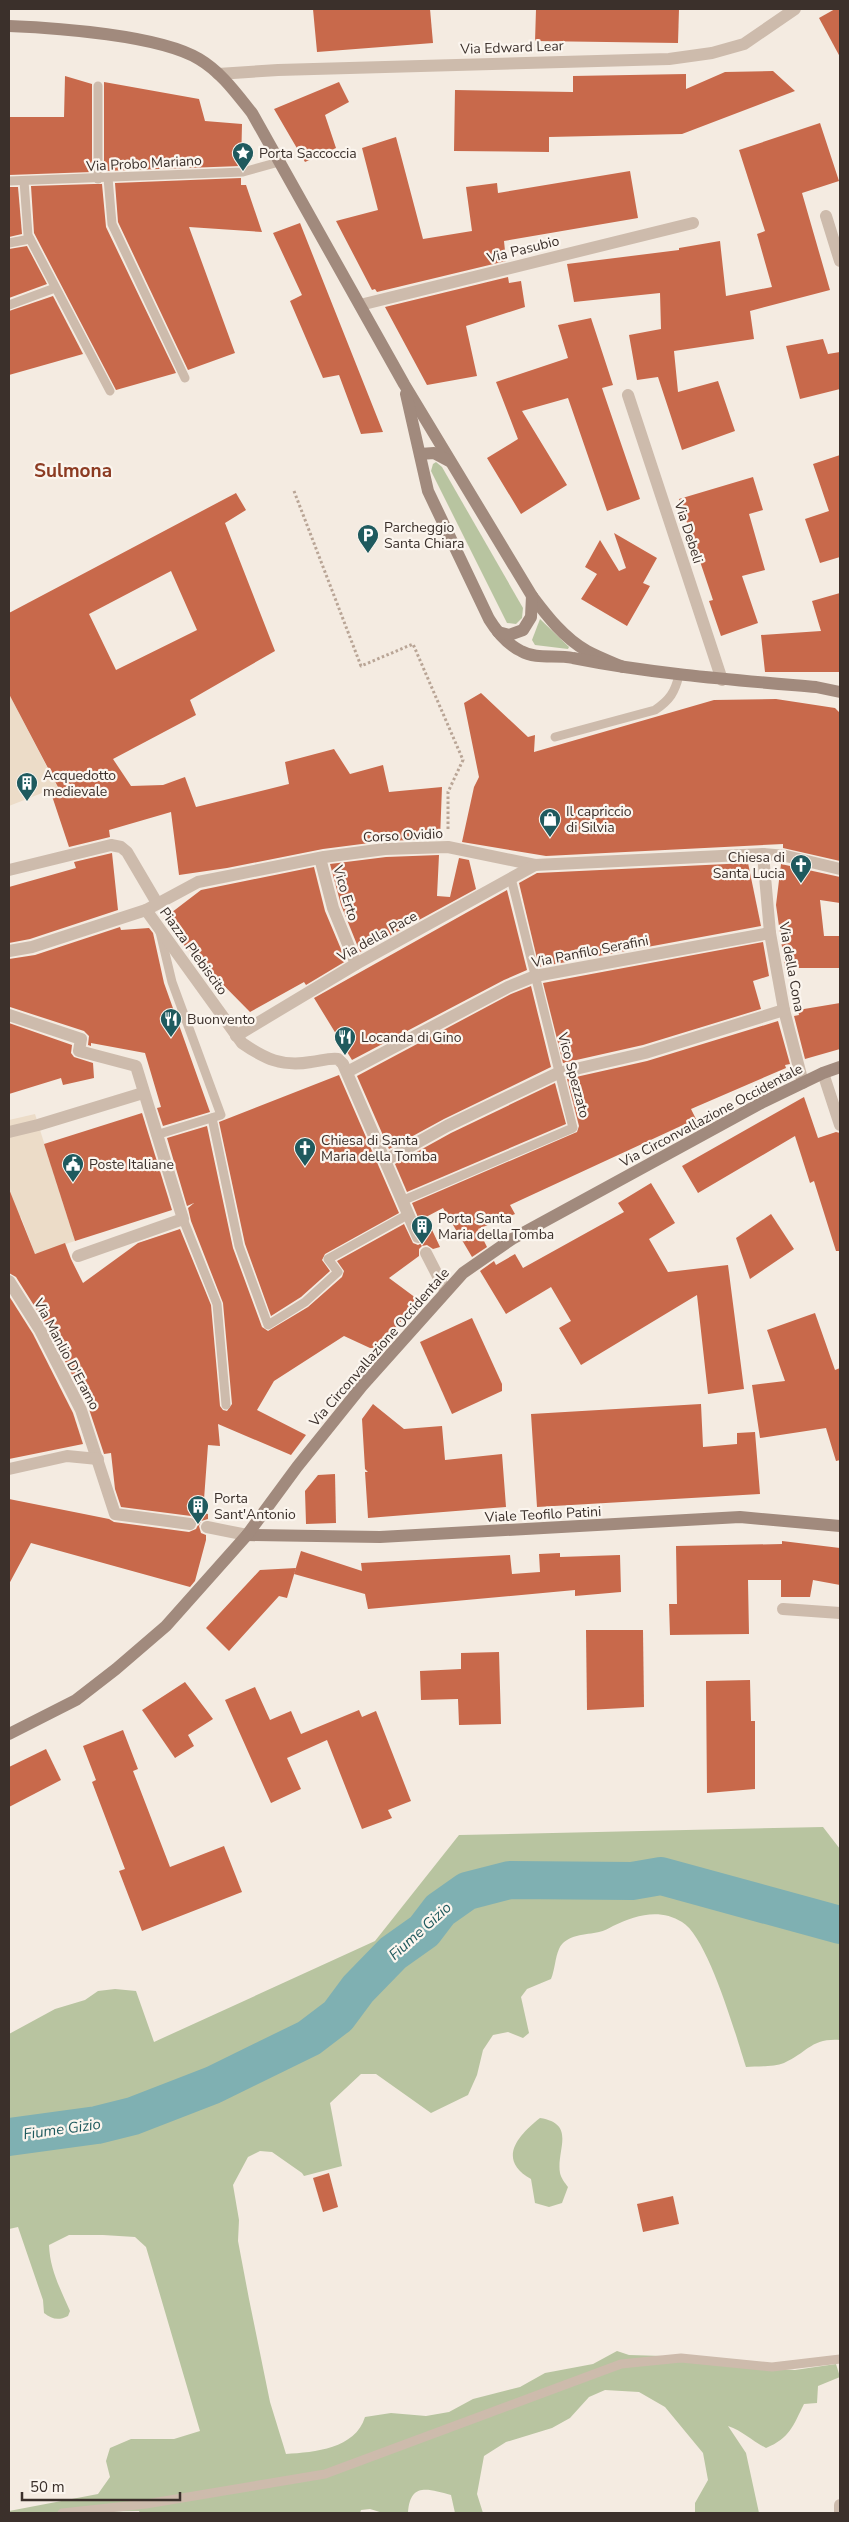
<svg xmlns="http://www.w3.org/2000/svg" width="849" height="2522" viewBox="0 0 849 2522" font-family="'Nunito Sans',sans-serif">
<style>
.green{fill:#b8c4a0}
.plaza{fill:#ecdcc8}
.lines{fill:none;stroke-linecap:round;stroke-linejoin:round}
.river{stroke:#7fb0b2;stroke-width:38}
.building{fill:#c8694b;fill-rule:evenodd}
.path{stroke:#b9a596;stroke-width:3;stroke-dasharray:2.5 2.5;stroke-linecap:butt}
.lane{stroke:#cdbbac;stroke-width:9}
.street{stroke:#cdbbac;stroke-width:12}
.secondary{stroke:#a18a7d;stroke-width:12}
.labels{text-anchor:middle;stroke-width:4.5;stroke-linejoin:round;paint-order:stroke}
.street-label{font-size:14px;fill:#3b302b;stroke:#fbf5ee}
.poi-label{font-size:14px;fill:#3b302b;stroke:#fbf5ee;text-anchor:start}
.water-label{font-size:15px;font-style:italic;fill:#1f5a5e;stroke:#fbf5ee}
.district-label{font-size:19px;font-weight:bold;fill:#8c3b22;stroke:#fbf5ee}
</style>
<rect width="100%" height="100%" fill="#f4ebe1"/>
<g class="green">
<polygon points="436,462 442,467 523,608 522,618 516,624 507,623 431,471 433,464"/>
<polygon points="540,619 569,647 568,649 535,645 532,640"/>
<path d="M823 1827 840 1849V2040C811 2038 807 2053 784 2063 774 2067 757 2066 746 2067 736 2036 708 1937 682 1922 660 1908 635 1915 613 1926 609 1928 604 1931 599 1932 586 1935 566 1934 559 1949 555 1958 555 1969 551 1979L527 1989 521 1997 529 2033 523 2038 508 2032 493 2035 483 2050 477 2075 468 2095 431 2113 376 2074H361L330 2103 342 2166 304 2176 302 2173 272 2152 260 2151 248 2157 233 2185 239 2220 238 2241 249 2299 270 2402 286 2454C315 2452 355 2449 365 2417L391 2413 426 2416 449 2412 473 2399 520 2387 545 2373 593 2364 617 2351 629 2355 663 2356 757 2368 795 2370 836 2364 840 2377 818 2386 817 2403 804 2404C793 2426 790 2438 766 2448 752 2441 743 2431 728 2426L746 2453 759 2513H695V2503L708 2480 703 2453 665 2407 639 2392 605 2390 589 2397 570 2418 552 2428 506 2442 484 2456 477 2494 483 2513H455L451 2495C428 2489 410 2482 408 2513H383L370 2509 361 2510 360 2513H140L139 2511 9 2513V2511L98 2494 110 2477 106 2461 110 2448 131 2439H174L200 2431 146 2247 135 2237 103 2235H69L49 2245C50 2270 60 2288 70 2311L68 2316C58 2321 52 2319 44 2313L43 2300 18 2227 9 2229V2034L55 2009 85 2000 98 1991 115 1989 136 1991 154 2042 375 1941 459 1835Z"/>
<path d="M540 2118C577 2124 556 2150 560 2173 561 2178 565 2183 568 2187L562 2203 549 2207 535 2203 531 2179C497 2160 517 2136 540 2118Z"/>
</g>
<g class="plaza">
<polygon points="9,694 59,790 42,793 9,806"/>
<polygon points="35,1114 75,1241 35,1254 21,1217 9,1220 9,1120"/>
</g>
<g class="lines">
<polyline class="river" points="9,2137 97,2125 133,2116 213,2085 309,2038 338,2016 358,1989 393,1953 424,1931 440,1910 467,1891 510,1880 632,1881 661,1876 840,1925"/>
</g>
<g class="building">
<polygon points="313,9 430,9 433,43 317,52"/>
<polygon points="536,9 679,9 678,43 535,41"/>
<polygon points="835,9 840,9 840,57 819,18"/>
<polygon points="773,71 795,91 682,134 549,137 549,152 454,151 455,90 573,92 573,76 686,74 686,89 725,72"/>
<polygon points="65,76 92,84 92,172 9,175 9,117 64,117"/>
<polygon points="104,82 199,99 205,121 242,124 241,166 104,171"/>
<polygon points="339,82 349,102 325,115 336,148 305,162 274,109"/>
<polygon points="820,123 839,181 802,193 830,290 750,311 754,339 674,351 678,392 718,381 735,431 682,450 658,377 637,380 629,335 661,329 660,293 574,302 567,264 679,250 679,248 720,241 726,296 772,287 757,234 765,231 739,150"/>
<polygon points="396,137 423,239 472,231 466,187 497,183 498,193 630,171 638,218 504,241 506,261 377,292 375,289 372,290 336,221 378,210 362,148"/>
<polygon points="241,178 241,185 246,185 262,232 189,227 235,353 188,370 118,222 115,183"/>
<polygon points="94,184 102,184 106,227 176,373 116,390 34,233 31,186"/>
<polygon points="9,187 18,187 22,234 9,237"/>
<polygon points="300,223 383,432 361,434 339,375 323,378 290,301 302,295 273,233"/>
<polygon points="27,246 47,284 9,298 9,249"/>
<polygon points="508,277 509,283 521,281 525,307 466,326 477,376 427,385 385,307"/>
<polygon points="53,296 83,354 9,375 9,311"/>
<polygon points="591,318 613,385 602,388 640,499 607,511 568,398 522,411 567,485 521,514 487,458 518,439 496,382 568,358 558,325"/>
<polygon points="823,339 828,354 840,352 840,389 800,399 786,346"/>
<polygon points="840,455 840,557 820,563 805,519 829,511 813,464"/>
<polygon points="753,477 763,510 749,514 765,570 742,576 758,623 721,636 709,601 713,600 679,499"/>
<path d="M236 493 246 510 225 523 275 651 190 700 196 715 113 759 131 786 163 785 185 777 196 807 289 784 285 762 334 749 350 774 383 765 389 792 442 787 440 839 385 841 323 849 227 868 179 875 171 812 109 830 110 837 69 847 50 790 58 787 9 694V613ZM171 571 197 630 116 670 89 614Z"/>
<polygon points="614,533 657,558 643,583 650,586 627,626 581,599 597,574 585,567 600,540 619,571 626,568"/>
<polygon points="840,593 840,672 765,672 761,635 821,631 812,601"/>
<polygon points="481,693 528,737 535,735 534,752 714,700 776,699 835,708 840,713 840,861 783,848 783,844 546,856 462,842 474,787 479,777 464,703"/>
<polygon points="112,853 118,910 30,939 9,943 9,887 76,868 74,862"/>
<polygon points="439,855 437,896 450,897 459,858 469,860 476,889 360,952 341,905 330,864 386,857"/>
<polygon points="748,863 761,926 539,967 519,883 537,873"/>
<polygon points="781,864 840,877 840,903 820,900 824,936 840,936 840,968 785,968 776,905"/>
<polygon points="314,867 325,911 346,961 306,985 304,982 250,1012 173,934 163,919 201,890"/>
<polygon points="507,890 527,970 504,980 352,1060 314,998"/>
<polygon points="120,927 121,930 149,928 153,933 164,983 210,1112 163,1126 157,1108 161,1107 145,1053 91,1043 91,1046 88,1045 89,1036 84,1031 10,1007 9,959 35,955"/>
<polygon points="763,942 769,976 753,981 761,1009 643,1045 563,1063 543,983"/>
<polygon points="531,986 551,1067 444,1119 389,1149 357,1076 511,994"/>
<polygon points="840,1003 840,1049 805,1059 794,1016 799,1015 798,1010"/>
<polygon points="778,1021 790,1064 785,1065 786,1068 691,1109 696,1119 510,1205 515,1214 478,1229 487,1247 472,1257 443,1208 426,1217 440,1247 433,1249 427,1245 422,1246 419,1249 419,1256 389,1278 420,1301 376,1348 370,1348 344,1336 274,1381 257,1410 306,1435 291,1455 218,1424 220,1446 208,1445 203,1513 208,1514 208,1519 201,1521 199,1526 201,1533 206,1535 206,1540 195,1581 190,1587 31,1543 9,1584 9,1499 109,1519 114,1522 189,1532 196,1529 198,1525 195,1518 191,1516 121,1507 115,1489 111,1453 104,1454 88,1406 47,1326 16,1277 9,1273 9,1189 35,1254 65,1243 71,1259 83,1283 138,1243 180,1229 211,1305 220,1406 223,1410 227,1411 232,1404 223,1303 191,1221 188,1208 194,1203 187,1206 167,1138 207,1126 233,1248 262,1327 268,1331 308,1307 342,1277 344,1271 337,1261 404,1224 413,1243 418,1245 424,1242 425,1234 412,1203 577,1132 579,1126 567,1079 647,1061"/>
<polygon points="9,1023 72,1045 71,1053 74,1057 93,1063 94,1078 63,1085 61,1078 9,1094"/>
<polygon points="339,1075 399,1213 325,1254 322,1260 330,1271 301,1297 271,1316 245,1244 219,1122"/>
<polygon points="555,1083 566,1124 407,1192 395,1164 451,1133"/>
<polygon points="804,1097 818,1138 836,1132 840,1133 840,1251 836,1251 814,1181 810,1183 795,1136 698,1193 682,1166"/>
<polygon points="142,1113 172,1210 75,1241 44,1144"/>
<polygon points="651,1183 675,1223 649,1239 668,1272 728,1265 744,1389 708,1394 697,1295 581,1365 559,1328 571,1321 551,1287 506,1314 480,1271 494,1261 496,1265 515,1254 523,1268 624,1212 618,1203"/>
<polygon points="771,1214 794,1249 750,1279 736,1238"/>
<polygon points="9,1296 33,1334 73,1413 83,1444 9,1459"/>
<polygon points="815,1313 835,1370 840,1368 840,1460 836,1461 826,1428 760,1438 752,1385 785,1381 767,1330"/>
<polygon points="472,1318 502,1384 502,1391 452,1414 420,1342"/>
<polygon points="373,1404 404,1429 442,1426 445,1460 502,1454 506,1507 368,1518 365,1472 368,1472 365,1469 362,1419"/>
<polygon points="701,1404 703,1447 737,1444 737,1433 755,1432 760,1494 537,1507 531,1414"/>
<polygon points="335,1474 336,1523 306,1524 305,1491 318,1475"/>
<polygon points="782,1541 840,1548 840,1585 813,1580 810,1597 781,1597 781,1580 748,1580 749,1634 670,1635 669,1604 677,1604 676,1546 782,1544"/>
<polygon points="301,1551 362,1571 361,1563 510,1555 512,1574 540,1572 539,1554 560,1553 560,1557 620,1555 621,1592 575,1596 575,1590 368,1609 365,1594 294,1574"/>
<polygon points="296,1568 287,1598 279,1596 229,1651 206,1628 260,1570"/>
<polygon points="586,1630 643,1630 644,1707 587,1710"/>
<polygon points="499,1652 501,1724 459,1725 458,1699 421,1700 420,1671 461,1669 461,1653"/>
<polygon points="750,1680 751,1721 755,1721 755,1789 707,1793 706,1681"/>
<polygon points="185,1682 213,1719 188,1735 194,1746 175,1758 142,1710"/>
<polygon points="255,1687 270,1720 291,1711 301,1734 359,1710 362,1717 376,1711 411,1801 388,1810 392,1818 362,1829 327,1740 287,1758 301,1789 271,1803 225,1700"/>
<polygon points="123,1730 138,1769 133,1771 170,1867 224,1846 242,1892 142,1931 119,1871 125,1869 92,1782 96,1780 83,1746"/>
<polygon points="46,1749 61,1780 9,1807 9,1767"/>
<polygon points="329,2173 338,2207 323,2212 313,2178"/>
<polygon points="673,2196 679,2224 643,2232 637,2204"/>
</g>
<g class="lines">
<polyline class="path" points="294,491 361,666 413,644 463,760 448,792 448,831"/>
<g class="lane">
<polyline points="98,86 98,179"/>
<polyline points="108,178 112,224 185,378"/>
<polyline points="9,181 243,172 279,162"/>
<polyline points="24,181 28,235 110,391"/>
<polyline points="9,243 30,239"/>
<polyline points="9,305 55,288"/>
<path d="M555 737 655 710C670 700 675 692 679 675"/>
<polyline points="212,1118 239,1246 268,1325 305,1302 338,1272 328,1259 409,1214"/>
<polyline points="156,1135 221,1115 172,982 160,932"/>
<polyline points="404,1200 573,1128 511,878"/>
<polyline points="183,1219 217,1304 226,1405"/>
<polyline points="62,2513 146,2504 325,2474 621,2364 681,2358 772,2367 840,2359"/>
</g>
<g class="street">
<polyline points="218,74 278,70 669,59 712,53 744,44 795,9"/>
<polyline points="826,216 840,261"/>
<polyline points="360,305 693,223"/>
<polyline points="628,395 722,680"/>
<polyline points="763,854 770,933 784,1010 803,1083"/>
<polyline points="320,858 333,908 356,964"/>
<polyline points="9,870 111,845 121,847 127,852 157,903"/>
<path d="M146 910 242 1043C265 1059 282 1067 311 1062 321 1061 328 1058 338 1059L343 1064 418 1237"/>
<polyline points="9,951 32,947 146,910 198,882 324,857 385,849 448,847 535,865 763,854 786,856 840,869"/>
<polyline points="9,1015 81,1039 79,1051 136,1066 183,1219 78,1256"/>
<polyline points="236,1036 356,964 535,865"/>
<polyline points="347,1072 508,987 535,976 770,933"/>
<polyline points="823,1073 840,1125"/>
<polyline points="9,1132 38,1125 143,1093"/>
<polyline points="386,1160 447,1126 558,1073 645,1053 784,1010"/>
<polyline points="426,1253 445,1290"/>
<polyline points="9,1281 40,1330 81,1410 115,1514 190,1524"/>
<polyline points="9,1469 67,1456 98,1459"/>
<polyline points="207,1527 247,1535"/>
<polyline points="783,1609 840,1613"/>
<polyline points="840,2513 840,2505"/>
</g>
<g class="secondary">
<path d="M9 26C57 28 159 35 199 59 221 72 236 93 252 113L404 384 532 596C547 616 564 638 587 651 598 657 611 662 623 667"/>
<path d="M406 394 428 491 489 619C497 632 507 644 521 651 537 660 556 654 573 658 653 674 734 680 816 687L840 692"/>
<polyline points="420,454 434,453 449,461"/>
<polyline points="498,632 509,635 523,630 531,617 532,596"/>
<polyline points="247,1535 380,1537 740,1517 840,1526"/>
<polyline points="9,1734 76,1700 116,1669 166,1626 247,1535 297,1467 362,1386 463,1273 512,1239 763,1102 823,1073 840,1067"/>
</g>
</g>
<defs>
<g id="sight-pin" transform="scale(1.125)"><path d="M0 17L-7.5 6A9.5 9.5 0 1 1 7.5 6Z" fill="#1f5a5e" stroke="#fbf5ee"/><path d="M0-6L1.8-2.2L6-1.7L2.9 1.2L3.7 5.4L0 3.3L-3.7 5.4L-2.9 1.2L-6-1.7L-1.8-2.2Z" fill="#fff"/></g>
<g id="parking-pin" transform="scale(1.125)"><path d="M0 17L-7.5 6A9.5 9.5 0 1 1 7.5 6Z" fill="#1f5a5e" stroke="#fbf5ee"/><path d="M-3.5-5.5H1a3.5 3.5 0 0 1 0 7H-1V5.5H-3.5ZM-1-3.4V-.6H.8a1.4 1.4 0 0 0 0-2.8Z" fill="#fff"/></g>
<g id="building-pin" transform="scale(1.125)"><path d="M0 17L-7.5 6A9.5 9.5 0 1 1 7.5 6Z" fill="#1f5a5e" stroke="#fbf5ee"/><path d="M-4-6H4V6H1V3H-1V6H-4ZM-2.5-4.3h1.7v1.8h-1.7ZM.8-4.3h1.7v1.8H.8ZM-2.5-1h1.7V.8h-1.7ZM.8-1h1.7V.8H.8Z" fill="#fff"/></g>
<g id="shop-pin" transform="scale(1.125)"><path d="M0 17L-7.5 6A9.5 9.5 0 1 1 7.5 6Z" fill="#1f5a5e" stroke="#fbf5ee"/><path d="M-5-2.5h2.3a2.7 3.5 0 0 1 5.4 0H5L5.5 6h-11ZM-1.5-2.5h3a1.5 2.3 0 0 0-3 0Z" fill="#fff"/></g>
<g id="church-pin" transform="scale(1.125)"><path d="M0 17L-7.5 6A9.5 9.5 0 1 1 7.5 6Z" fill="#1f5a5e" stroke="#fbf5ee"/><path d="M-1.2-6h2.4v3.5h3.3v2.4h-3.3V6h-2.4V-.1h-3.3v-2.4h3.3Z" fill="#fff"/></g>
<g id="restaurant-pin" transform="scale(1.125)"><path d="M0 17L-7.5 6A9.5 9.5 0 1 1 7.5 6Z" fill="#1f5a5e" stroke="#fbf5ee"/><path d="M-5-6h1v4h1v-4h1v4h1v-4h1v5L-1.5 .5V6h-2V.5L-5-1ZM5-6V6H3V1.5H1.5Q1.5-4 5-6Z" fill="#fff"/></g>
<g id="civic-pin" transform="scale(1.125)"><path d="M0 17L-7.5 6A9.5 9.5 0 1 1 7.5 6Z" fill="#1f5a5e" stroke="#fbf5ee"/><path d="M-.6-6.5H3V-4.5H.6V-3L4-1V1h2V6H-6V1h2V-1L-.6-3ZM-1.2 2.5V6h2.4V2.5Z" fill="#fff"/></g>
</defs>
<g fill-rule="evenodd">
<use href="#sight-pin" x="243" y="153"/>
<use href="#parking-pin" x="368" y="535"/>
<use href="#building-pin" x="27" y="783"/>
<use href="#shop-pin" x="550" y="819"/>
<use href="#church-pin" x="801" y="865"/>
<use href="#restaurant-pin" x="171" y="1019"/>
<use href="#restaurant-pin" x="345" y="1037"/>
<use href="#church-pin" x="305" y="1148"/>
<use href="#civic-pin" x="73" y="1164"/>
<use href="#building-pin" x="422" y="1226"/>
<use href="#building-pin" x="198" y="1506"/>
</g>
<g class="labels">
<g class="street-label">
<text transform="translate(512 47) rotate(-2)" y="5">Via Edward Lear</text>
<text transform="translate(144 163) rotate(-3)" y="5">Via Probo Mariano</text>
<text transform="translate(523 249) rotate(-14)" y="5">Via Pasubio</text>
<text transform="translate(689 532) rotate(72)" y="5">Via Debeli</text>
<text transform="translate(403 835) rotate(-3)" y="5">Corso Ovidio</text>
<text transform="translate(346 893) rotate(73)" y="5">Vico Erto</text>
<text transform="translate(377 936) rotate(-29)" y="5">Via della Pace</text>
<text transform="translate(194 951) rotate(54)" y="5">Piazza Plebiscito</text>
<text transform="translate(590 951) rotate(-11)" y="5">Via Panfilo Serafini</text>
<text transform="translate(792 967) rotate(80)" y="5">Via della Cona</text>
<text transform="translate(574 1075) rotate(75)" y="5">Vico Spezzato</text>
<text transform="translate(711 1115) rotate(-28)" y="5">Via Circonvallazione Occidentale</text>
<text transform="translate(379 1347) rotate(-49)" y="5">Via Circonvallazione Occidentale</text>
<text transform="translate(67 1354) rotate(62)" y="5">Via Manlio D'Eramo</text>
<text transform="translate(543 1514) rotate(-3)" y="5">Viale Teofilo Patini</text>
</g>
<g class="poi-label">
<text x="259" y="158">Porta Saccoccia</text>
<text x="384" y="532">Parcheggio<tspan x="384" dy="16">Santa Chiara</tspan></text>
<text x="43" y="780">Acquedotto<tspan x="43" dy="16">medievale</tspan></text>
<text x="566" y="816">Il capriccio<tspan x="566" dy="16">di Silvia</tspan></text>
<text x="785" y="862" text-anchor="end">Chiesa di<tspan x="785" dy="16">Santa Lucia</tspan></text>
<text x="187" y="1024">Buonvento</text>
<text x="361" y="1042">Locanda di Gino</text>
<text x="321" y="1145">Chiesa di Santa<tspan x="321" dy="16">Maria della Tomba</tspan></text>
<text x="89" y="1169">Poste Italiane</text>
<text x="438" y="1223">Porta Santa<tspan x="438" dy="16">Maria della Tomba</tspan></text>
<text x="214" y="1503">Porta<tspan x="214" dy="16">Sant'Antonio</tspan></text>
</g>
<g class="water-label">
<text transform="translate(420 1931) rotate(-42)" y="5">Fiume Gizio</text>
<text transform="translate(62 2129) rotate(-8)" y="5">Fiume Gizio</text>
</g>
<g class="district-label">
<text x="73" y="477">Sulmona</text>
</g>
</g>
<rect width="849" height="2522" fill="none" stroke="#3b302b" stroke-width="20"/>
<path d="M22 2492v8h158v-8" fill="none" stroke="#3b302b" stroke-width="2.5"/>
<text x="30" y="2492" font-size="15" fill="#3b302b" stroke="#fbf5ee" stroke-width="4" paint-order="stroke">50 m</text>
</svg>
